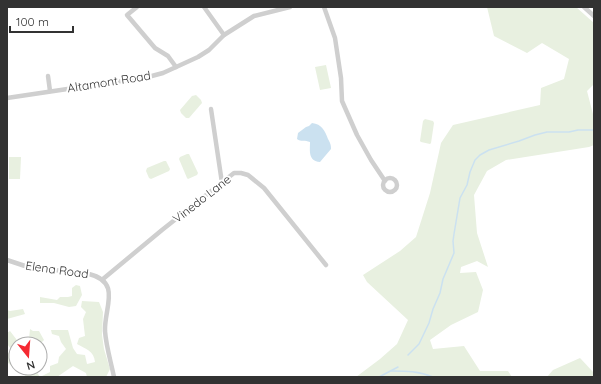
<svg xmlns="http://www.w3.org/2000/svg" width="601" height="384" viewBox="0 0 601 384" font-family="Quicksand,sans-serif">
<style>
.green{fill:#e8f0e0}
.water{fill:#cbe1f0}
.lines{fill:none;stroke-linecap:round;stroke-linejoin:round}
.stream{stroke:#cbe1f0;stroke-width:1.5}
.minor{stroke:#cfcfcf;stroke-width:4.5}
.labels{text-anchor:middle;stroke-width:4;stroke-linejoin:round;paint-order:stroke}
.street-label{font-size:12px;fill:#323232;stroke:#fff}
</style>
<rect width="100%" height="100%" fill="#fff"/>
<g class="green">
<polygon points="487,7 576,7 594,23 594,84 587,91 594,118 594,145 589,147 506,160 487,171 474,195 477,233 488,267 477,261 461,267 460,273 476,272 483,290 478,312 451,325 430,340 433,349 464,346 480,371 508,371 512,377 356,377 380,359 397,344 408,320 367,282 363,275 400,251 416,237 430,193 441,143 453,125 540,105 541,88 564,79 569,59 542,43 527,53 494,36"/>
<polygon points="326,65 331,88 320,90 315,67"/>
<polygon points="196,95 201,100 202,103 189,118 186,118 181,113 180,110 192,96"/>
<polygon points="425,119 433,121 434,123 431,143 430,144 421,142 420,141 423,121"/>
<polygon points="187,154 189,154 198,173 197,175 188,179 187,178 179,159 180,157"/>
<polygon points="9,157 21,157 20,179 9,179"/>
<polygon points="164,161 166,161 170,169 169,171 151,179 149,178 146,171 147,168"/>
<polygon points="76,285 80,286 82,295 76,306 69,307 54,303 40,303 40,297 57,300 60,297 68,297 72,296 72,288"/>
<path d="M82 301 99 302 103 312 102 335 104 349 110 369 106 377H87L86 373 73 366 57 377H26L21 369 23 368H34L40 377 50 372V366L58 363 59 357 66 349 61 342 59 336 52 334 51 330H68L73 348 77 354 85 355 87 364 95 362C94 351 86 349 77 344L79 338 85 336 83 319 86 312 81 307Z"/>
<polygon points="23,309 25,314 7,319 7,310 10,311"/>
<polygon points="30,329 33,331 39,331 44,340 40,344 29,344 29,339"/>
<polygon points="10,331 20,344 16,344 16,347 12,350 7,344 7,333"/>
<polygon points="16,350 16,368 14,368 7,362 7,351 10,354"/>
<polygon points="580,358 594,373 594,377 547,377 553,370"/>
</g>
<path class="water" d="M312 123C322 124 325 131 328 139 330 143 331 144 331 149L320 162C308 161 310 151 310 142 305 140 301 142 297 139L298 133 306 127 309 126Z"/>
<g class="lines">
<g class="stream">
<polyline points="408,355 419,344 429,323 433,309 440,293 443,279 454,253 453,241 454,234 460,198 467,185 470,172 475,160 480,155 489,150 519,141 535,135 547,132 569,132 578,130 594,130"/>
<path d="M391 371C406 371 419 371 433 377"/>
<polyline points="379,377 398,367"/>
</g>
<g class="minor">
<polyline points="137,7 127,15 155,48 168,56 176,67"/>
<polyline points="204,7 224,35"/>
<polyline points="324,7 335,38 341,78 342,101 357,135 371,160 385,181"/>
<polyline points="584,7 594,16"/>
<polyline points="48,76 50,91"/>
<polyline points="7,98 148,77 163,73 198,57 209,50 224,35 254,16 290,7"/>
<polyline points="211,109 222,183"/>
<circle cx="390" cy="185" r="7"/>
<path d="M7 260 28 267 89 274C122 282 104 308 105 331 106 346 111 362 114 377"/>
<polyline points="103,279 162,230 234,173 241,173 248,175 264,188 326,265"/>
</g>
</g>
<g class="labels">
<g class="street-label">
<text transform="translate(109 82) rotate(-9)" y="4">Altamont Road</text>
<text transform="translate(202 199) rotate(-38)" y="4">Vinedo Lane</text>
<text transform="translate(57 270) rotate(8)" y="4">Elena Road</text>
</g>
</g>
<rect width="601" height="384" fill="none" stroke="#323232" stroke-width="16"/>
<g transform="translate(28 356) rotate(163)"><circle r="19" fill="#ffffff" stroke="#adadad"/>
<path d="M0-3L7 15L0 10L-7 15Z" fill="#f52932"/>
<text y="-6" font-size="11" font-weight="bold" text-anchor="middle" fill="#323232">N</text>
</g>
<path d="M10 26v6h63v-6" fill="none" stroke="#323232" stroke-width="2"/>
<text x="16" y="26" font-size="12" fill="#323232" stroke="#ffffff" stroke-width="3" paint-order="stroke">100 m</text>
</svg>
